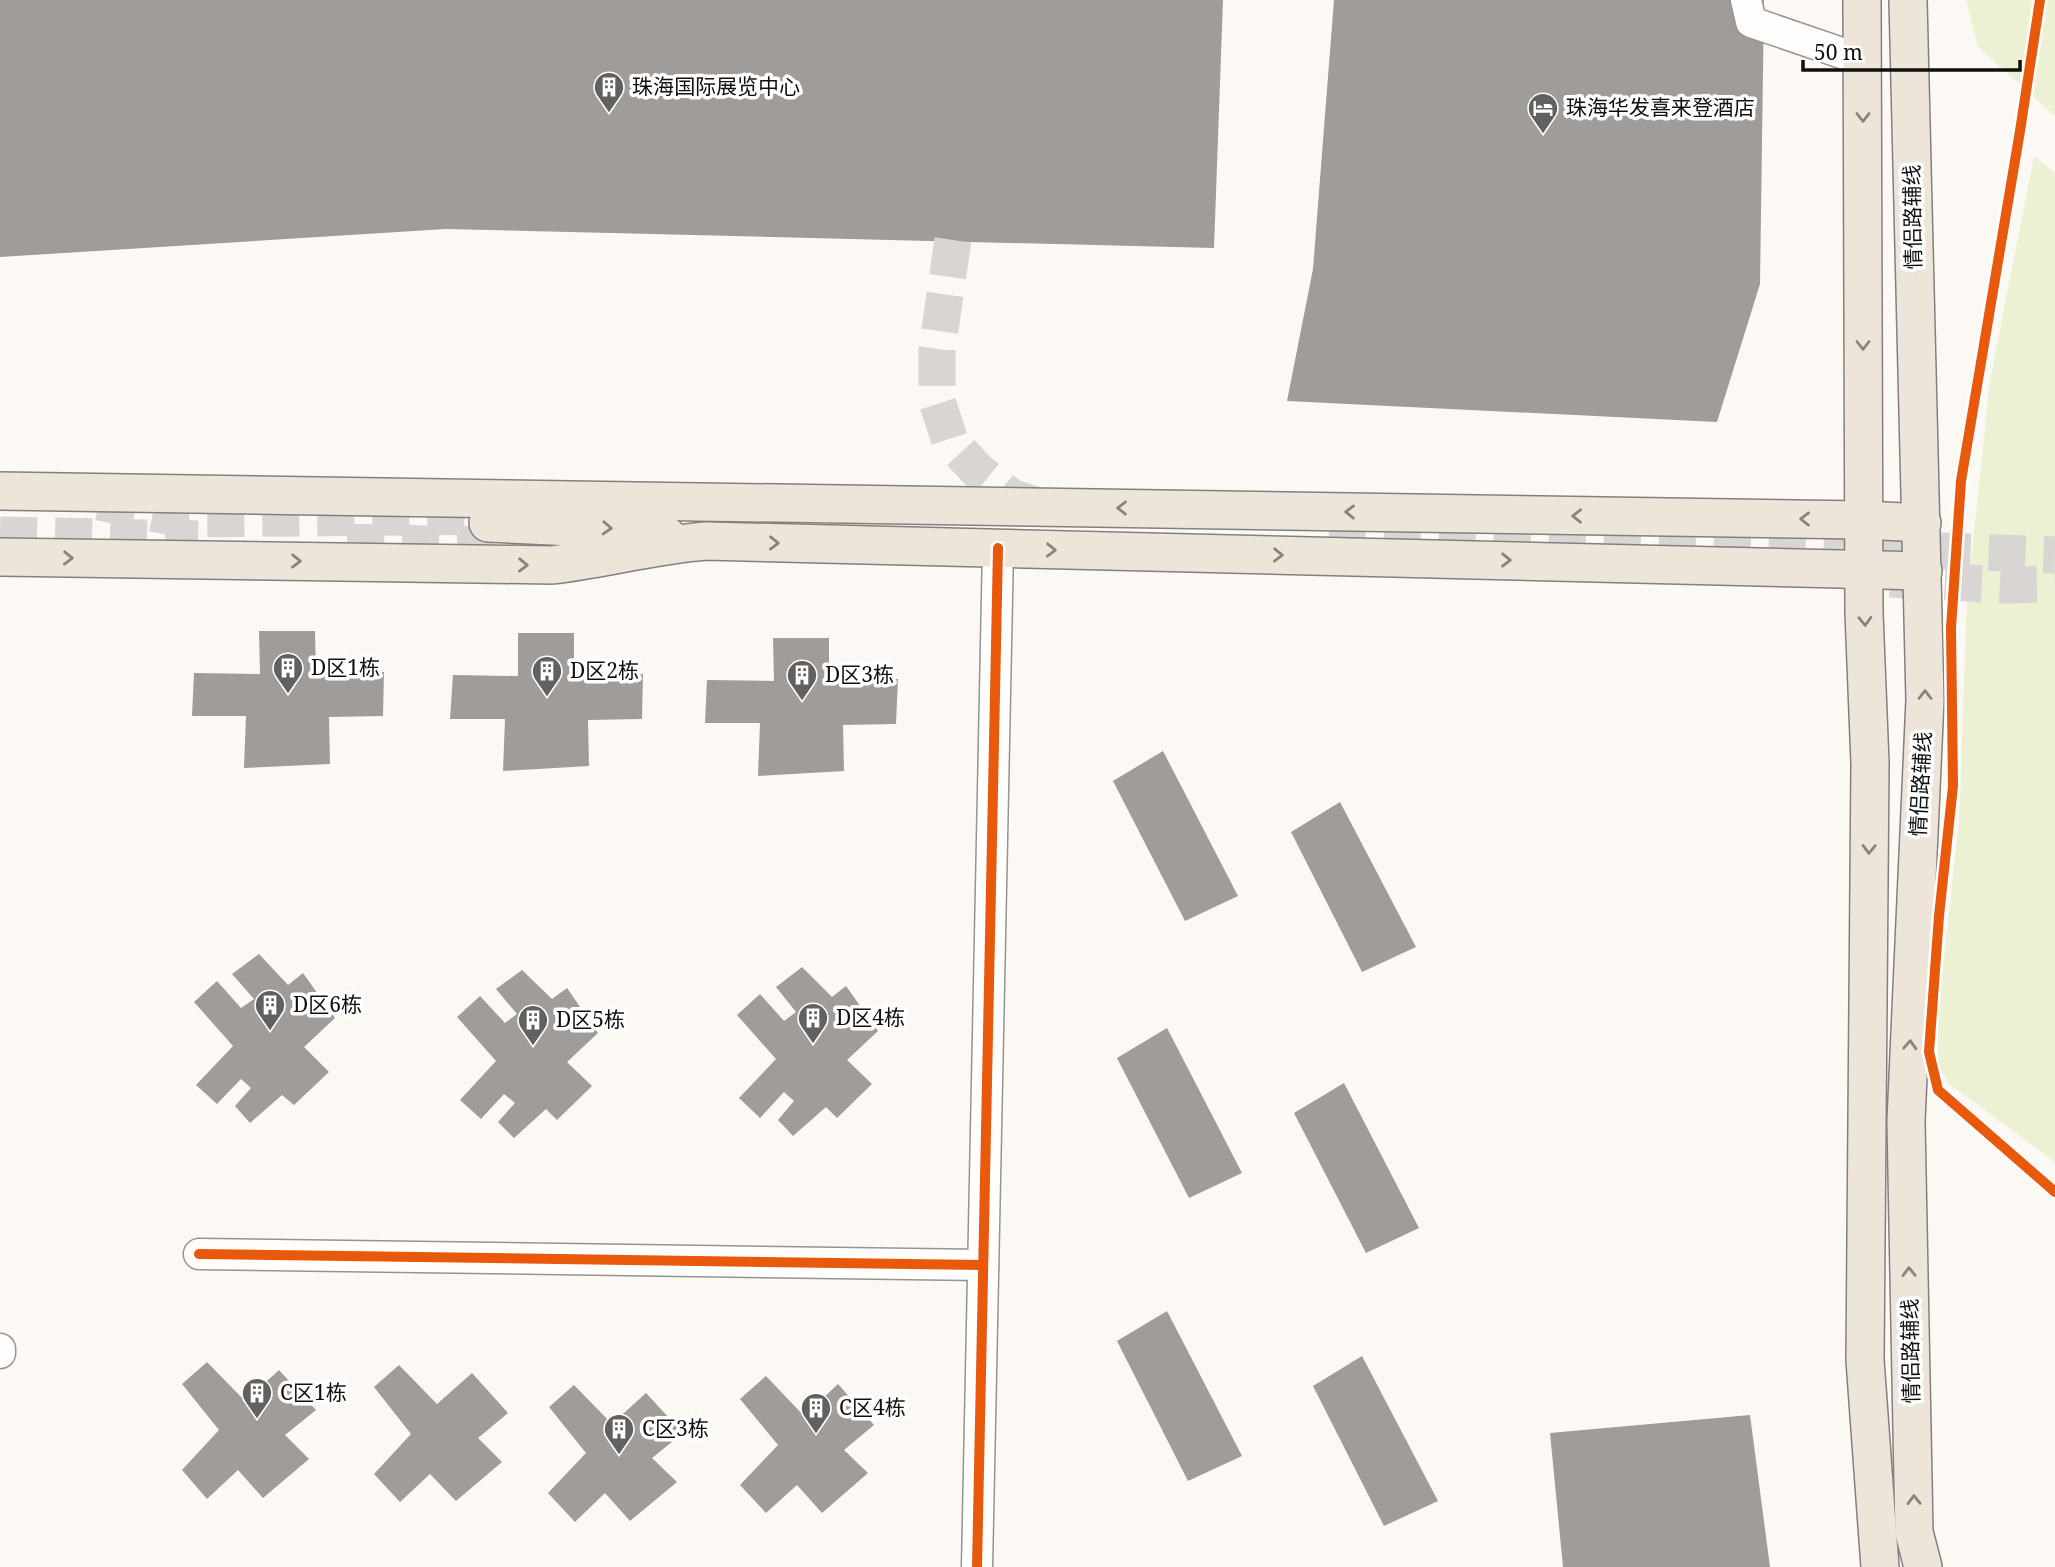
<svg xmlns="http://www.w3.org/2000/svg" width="2055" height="1567" viewBox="0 0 2055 1567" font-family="'Noto Serif','Noto Sans SC',serif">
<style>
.green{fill:#ecf1d4}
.building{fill:#a09c99}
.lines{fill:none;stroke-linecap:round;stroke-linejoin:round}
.major-tunnel{stroke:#d8d5d2;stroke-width:37;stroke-dasharray:37 18;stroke-linecap:butt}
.minor-casing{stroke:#969492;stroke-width:33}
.major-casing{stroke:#83817f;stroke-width:40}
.minor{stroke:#fffefd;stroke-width:30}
.major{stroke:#ede4da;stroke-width:37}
.cycleway-casing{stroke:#fff;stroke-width:15}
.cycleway{stroke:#e8590c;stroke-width:10}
.oneway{stroke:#89847f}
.labels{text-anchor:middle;stroke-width:7;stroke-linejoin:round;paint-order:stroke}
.poi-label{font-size:21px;fill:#0f0f0f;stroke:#fff;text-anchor:start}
.street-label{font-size:21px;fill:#0f0f0f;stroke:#fff}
</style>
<rect width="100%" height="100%" fill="#fcf8f4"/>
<g class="green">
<polygon points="1966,0 2055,0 2055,116 1978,47"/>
<polygon points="2034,156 2055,173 2055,1162 1948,1083 1938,1064 1938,1011 1959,821 1967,598 1990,381"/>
</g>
<g class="building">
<polygon points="0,0 1223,0 1214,248 446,229 0,257"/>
<polygon points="1334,0 1764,0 1760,284 1717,422 1287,401 1313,269"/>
<polygon points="259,631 315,631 316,674 384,672 383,716 329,717 330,764 244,768 246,716 192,716 194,673 260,674"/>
<polygon points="518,633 574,633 574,676 643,674 642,719 588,720 589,766 503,771 505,719 450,719 453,675 518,676"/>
<polygon points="773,638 829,638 829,681 898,679 896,724 843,725 844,771 758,776 760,723 705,723 707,680 774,681"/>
<polygon points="1163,751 1238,896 1185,921 1113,781"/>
<polygon points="1340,802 1416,947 1362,972 1291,832"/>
<polygon points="259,954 288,985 303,973 335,1018 304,1047 329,1072 294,1105 282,1095 250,1123 235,1106 251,1088 241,1079 217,1104 196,1085 233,1046 194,1002 217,981 241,1008 254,999 232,974"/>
<polygon points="802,967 832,997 846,986 878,1031 847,1060 872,1084 837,1118 826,1107 793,1136 778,1120 794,1101 784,1092 760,1118 739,1098 776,1059 737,1015 760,994 784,1021 796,1012 776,987"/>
<polygon points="522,970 552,999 567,988 598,1033 567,1062 592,1086 557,1120 546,1109 514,1138 498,1122 515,1103 504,1094 481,1119 460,1100 496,1061 457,1017 480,996 505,1023 517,1014 496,989"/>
<polygon points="1167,1028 1242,1173 1189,1198 1117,1058"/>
<polygon points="1344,1083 1419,1228 1366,1253 1294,1113"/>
<polygon points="1167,1311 1242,1456 1188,1481 1117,1341"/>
<polygon points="1362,1356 1438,1501 1384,1526 1313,1386"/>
<polygon points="207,1362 245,1401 279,1370 316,1410 285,1435 309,1459 263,1498 238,1470 207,1499 182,1470 219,1430 182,1384"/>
<polygon points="399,1365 437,1404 472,1373 508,1413 478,1438 502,1462 456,1501 430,1474 400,1502 374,1474 411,1434 374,1387"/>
<polygon points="766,1376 804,1416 838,1384 874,1425 844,1450 868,1473 822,1513 797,1485 766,1513 740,1485 778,1445 740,1399"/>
<polygon points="574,1385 612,1424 646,1393 683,1433 652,1458 677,1482 630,1521 605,1493 575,1522 548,1493 586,1453 549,1407"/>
<polygon points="1750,1415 1770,1567 1563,1567 1550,1433"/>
</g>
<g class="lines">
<g class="major-tunnel">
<polyline points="953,240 937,350 937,401 950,441 977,470 1011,497 1045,508"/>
<polyline points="99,502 182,519 518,516"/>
<polyline points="1329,529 2055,555"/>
<polyline points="0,535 198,539"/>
<polyline points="347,542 601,548"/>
<polyline points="1890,579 2006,585 2055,584"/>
</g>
<g class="minor-casing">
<g id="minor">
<polyline points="1746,0 1751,22 1862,60"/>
<polyline points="199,1254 983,1265"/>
<polyline points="0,1349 0,1353"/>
<polyline points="977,1567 998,548"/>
</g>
</g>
<g class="major-casing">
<g id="major">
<polyline points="1862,0 1864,613 1870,763 1865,1360 1880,1567"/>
<polyline points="1908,0 1925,700 1906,1121 1914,1532 1923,1567"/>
<polyline points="0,491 1864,520 1922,523"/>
<polyline points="488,523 617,529 667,536"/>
<path d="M0 557 552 565C603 559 654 545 706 541L1923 571"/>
</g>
</g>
<use href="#minor" class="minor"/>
<use href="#major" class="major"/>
<g class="cycleway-casing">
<g id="cycleway">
<polyline points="2040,0 2020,131 1961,481 1951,628 1953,786 1939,916 1929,1052 1938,1090 2055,1192"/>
<polyline points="199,1254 983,1265"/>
<polyline points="977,1567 998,548"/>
</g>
</g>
<use href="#cycleway" class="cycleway"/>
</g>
<defs><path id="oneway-chevron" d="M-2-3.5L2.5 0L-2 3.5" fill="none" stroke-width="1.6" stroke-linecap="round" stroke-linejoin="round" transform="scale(1.75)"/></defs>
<g class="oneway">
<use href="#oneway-chevron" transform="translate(1863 117) rotate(90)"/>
<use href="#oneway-chevron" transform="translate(1863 345) rotate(90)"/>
<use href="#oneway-chevron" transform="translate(1122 508) rotate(-179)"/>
<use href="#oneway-chevron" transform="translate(1350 512) rotate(-179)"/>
<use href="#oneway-chevron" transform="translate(1577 516) rotate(-179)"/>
<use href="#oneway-chevron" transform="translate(1805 519) rotate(-179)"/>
<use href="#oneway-chevron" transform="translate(607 528) rotate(3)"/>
<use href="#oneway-chevron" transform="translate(774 543) rotate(1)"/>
<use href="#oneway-chevron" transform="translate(1051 550) rotate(1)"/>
<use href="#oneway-chevron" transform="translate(1278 555) rotate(1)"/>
<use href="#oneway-chevron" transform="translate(68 558) rotate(1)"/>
<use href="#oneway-chevron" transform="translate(1506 560) rotate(1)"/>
<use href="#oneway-chevron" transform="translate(296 561) rotate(1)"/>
<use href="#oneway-chevron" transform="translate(523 565) rotate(1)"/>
<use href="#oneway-chevron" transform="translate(1865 621) rotate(88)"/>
<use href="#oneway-chevron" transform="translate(1925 695) rotate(-90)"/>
<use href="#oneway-chevron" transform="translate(1869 849) rotate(91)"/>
<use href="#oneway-chevron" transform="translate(1910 1045) rotate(-87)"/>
<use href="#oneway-chevron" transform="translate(1909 1272) rotate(-91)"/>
<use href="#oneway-chevron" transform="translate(1914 1500) rotate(-91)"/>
</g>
<defs>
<g id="building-pin" transform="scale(1.575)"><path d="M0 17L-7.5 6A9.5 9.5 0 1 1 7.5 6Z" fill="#62615f" stroke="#fff"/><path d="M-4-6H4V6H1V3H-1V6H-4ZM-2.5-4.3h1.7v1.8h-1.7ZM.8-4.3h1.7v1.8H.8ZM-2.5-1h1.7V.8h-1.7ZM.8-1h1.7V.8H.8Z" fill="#fff"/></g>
<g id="hotel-pin" transform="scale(1.575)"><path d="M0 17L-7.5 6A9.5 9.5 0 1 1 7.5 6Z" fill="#62615f" stroke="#fff"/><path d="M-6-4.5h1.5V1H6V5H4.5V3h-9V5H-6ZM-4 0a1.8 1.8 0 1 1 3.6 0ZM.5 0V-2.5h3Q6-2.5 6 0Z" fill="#fff"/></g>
</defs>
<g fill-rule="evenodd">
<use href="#building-pin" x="609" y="87"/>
<use href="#hotel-pin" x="1543" y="108"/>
<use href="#building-pin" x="288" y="668"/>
<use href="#building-pin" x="547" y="671"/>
<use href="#building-pin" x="802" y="675"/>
<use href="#building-pin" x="270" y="1005"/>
<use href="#building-pin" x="813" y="1018"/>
<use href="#building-pin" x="533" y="1020"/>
<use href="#building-pin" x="257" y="1393"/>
<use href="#building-pin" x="816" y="1408"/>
<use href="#building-pin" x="619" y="1429"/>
</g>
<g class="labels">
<g class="poi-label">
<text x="632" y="94">珠海国际展览中心</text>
<text x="1566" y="115">珠海华发喜来登酒店</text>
<text x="311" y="675">D区1栋</text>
<text x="570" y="678">D区2栋</text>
<text x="825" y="682">D区3栋</text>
<text x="293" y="1012">D区6栋</text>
<text x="836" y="1025">D区4栋</text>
<text x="556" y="1027">D区5栋</text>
<text x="280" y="1400">C区1栋</text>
<text x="839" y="1415">C区4栋</text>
<text x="642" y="1436">C区3栋</text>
</g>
<g class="street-label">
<text transform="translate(1913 217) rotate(-91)" y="7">情侣路辅线</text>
<text transform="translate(1921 784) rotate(-87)" y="7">情侣路辅线</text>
<text transform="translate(1911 1351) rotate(-91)" y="7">情侣路辅线</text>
</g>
</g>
<path d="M1803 60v10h217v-10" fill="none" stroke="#0f0f0f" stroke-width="3.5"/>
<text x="1814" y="60" font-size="21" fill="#0f0f0f" stroke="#ffffff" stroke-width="5" paint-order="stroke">50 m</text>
</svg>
